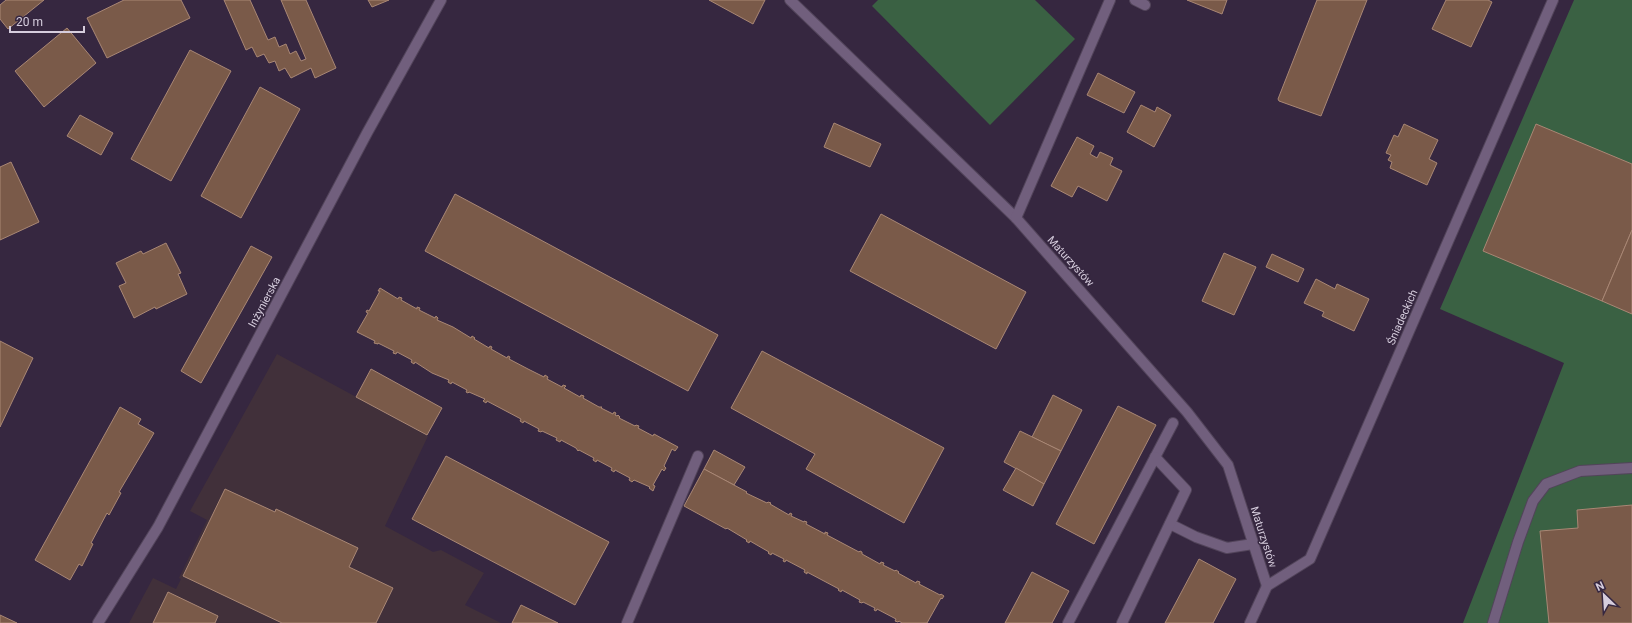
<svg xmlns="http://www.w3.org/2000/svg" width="1632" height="623" viewBox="0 0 1632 623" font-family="Roboto,sans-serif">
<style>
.commercial{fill:#41303a}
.green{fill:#3a6143}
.building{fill:#7a5a49;stroke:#a98775}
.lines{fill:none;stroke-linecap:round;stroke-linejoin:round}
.lane-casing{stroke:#52445a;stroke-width:12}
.street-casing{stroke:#52445a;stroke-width:12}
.lane{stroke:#715f7d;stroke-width:10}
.street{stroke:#715f7d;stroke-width:10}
.labels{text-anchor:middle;stroke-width:3;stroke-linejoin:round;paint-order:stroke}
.street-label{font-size:11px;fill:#d6cddd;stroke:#362740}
</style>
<rect width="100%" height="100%" fill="#362740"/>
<polygon class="commercial" points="277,354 428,436 385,526 433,552 441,550 484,573 465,605 501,623 129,623 153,578 176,589 181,579 179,578 207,520 190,511"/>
<g class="green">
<polygon points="878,0 1035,0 1075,39 990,125 872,6"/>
<polygon points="1574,0 1632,0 1632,623 1463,623 1564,363 1440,309"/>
</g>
<g class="building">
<polygon points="6,0 44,0 8,29 0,19 0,5"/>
<polygon points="124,0 181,0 190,18 107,58 87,18"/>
<polygon points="224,0 250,0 268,40 275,37 279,47 286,44 290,54 296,51 301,61 306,59 281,0 306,0 336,68 315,78 311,68 291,78 285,68 279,71 275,61 269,63 264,54 257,57 252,47 246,50"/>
<polygon points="368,0 389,0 372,7"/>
<polygon points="709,0 765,0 753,24"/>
<polygon points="1187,0 1227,0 1222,14"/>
<polygon points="1317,0 1367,0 1321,116 1279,101 1278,99"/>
<polygon points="1446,0 1488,0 1492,2 1471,47 1432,29"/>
<polygon points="67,28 96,63 44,107 15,71"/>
<polygon points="190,50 231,71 171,181 131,159"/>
<polygon points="1098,73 1135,92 1124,113 1087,95"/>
<polygon points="260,87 300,109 241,218 201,196"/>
<polygon points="1141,105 1155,112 1157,107 1171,115 1154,147 1127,132"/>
<polygon points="80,115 113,133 101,155 67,136"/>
<polygon points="834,123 881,144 870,167 824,147"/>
<polygon points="1404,124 1438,140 1429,159 1437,163 1427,185 1390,168 1392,162 1388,160 1391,155 1386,153 1394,135 1398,137"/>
<polygon points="1536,124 1632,164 1632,230 1602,301 1483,251"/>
<polygon points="1077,137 1094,146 1090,154 1097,158 1100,152 1113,158 1110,165 1122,171 1107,201 1078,186 1072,197 1051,186"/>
<polygon points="11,162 39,222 0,240 0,167"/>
<polygon points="455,194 718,335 688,391 425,251"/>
<polygon points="881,214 1026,292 996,349 850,271"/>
<polygon points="1632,230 1632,314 1602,301"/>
<polygon points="166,243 181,273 178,274 187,294 156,309 155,307 134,318 119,286 126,283 116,263 141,251 143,254"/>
<polygon points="251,246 272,257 201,383 181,371"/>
<polygon points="1224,253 1256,267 1234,315 1202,301"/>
<polygon points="1272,254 1304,269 1298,282 1266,267"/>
<polygon points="1316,279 1335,289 1337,284 1369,299 1354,331 1322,316 1324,312 1304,303"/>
<polygon points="380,288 398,299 399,297 402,298 401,300 417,309 417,307 420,308 419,310 435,318 436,316 438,318 437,320 453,327 471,338 472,336 475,338 474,339 489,348 490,346 492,347 491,349 507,358 508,356 510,357 509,359 528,369 544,377 545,375 548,377 547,379 562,387 563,385 566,386 564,388 580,397 581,395 584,396 583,398 599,407 602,407 601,408 613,414 614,412 616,413 615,415 617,416 618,415 620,417 619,418 635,426 636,425 639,426 638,428 653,436 654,434 678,447 675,451 672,449 664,466 666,468 664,471 662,469 653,485 655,486 653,491 649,488 650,487 634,480 632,482 629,480 630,478 615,470 614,472 611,470 612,468 597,460 596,462 593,460 594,458 579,450 578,451 576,448 561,440 560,442 556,440 557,438 542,431 541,432 538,431 539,429 524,421 523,423 520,421 521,419 487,401 486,403 483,401 485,399 469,392 468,393 466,392 467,390 452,382 451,384 448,382 449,380 432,373 415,362 414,364 411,362 412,360 397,352 396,354 393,353 394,351 378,343 378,344 374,343 375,341 357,332 368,313 366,312 367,310 369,311 380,291 378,291"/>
<polygon points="0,341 33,358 0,427"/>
<polygon points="762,351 944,448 904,523 806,469 815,454 731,408"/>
<polygon points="371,369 442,408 427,435 356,397"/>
<polygon points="1053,395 1082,410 1061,451 1032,437"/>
<polygon points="1118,406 1156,425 1094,544 1056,524"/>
<polygon points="120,407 141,419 138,424 154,433 119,492 121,493 109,515 107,513 91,543 93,544 82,566 79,564 70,580 35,560"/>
<polygon points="1020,431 1061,451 1044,484 1004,462"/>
<polygon points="714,450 745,467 734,485 704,469"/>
<polygon points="446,456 609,542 575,605 412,519"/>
<polygon points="1016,468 1044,484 1033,506 1003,490"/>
<polygon points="704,469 747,492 746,493 767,503 768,502 771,503 770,504 789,515 790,513 792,514 791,516 804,522 804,521 807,522 806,524 825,534 825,532 828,533 827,535 859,552 860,551 862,552 862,554 880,564 881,562 884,563 883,565 895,571 896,570 899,572 898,573 916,583 917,581 920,582 919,584 940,595 941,594 944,596 942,599 941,598 927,623 902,623 899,621 898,622 895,621 896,619 877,609 876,611 874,610 875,608 863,602 862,603 859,602 860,600 842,590 841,592 838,590 839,589 807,572 807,574 804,572 805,570 786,560 785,562 783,561 784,559 772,553 771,555 768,553 769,552 750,541 749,543 746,541 747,540 727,528 726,529 684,506"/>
<polygon points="225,489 275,512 276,509 358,548 349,567 393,588 376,623 282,623 183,576"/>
<polygon points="1632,505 1632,623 1549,623 1540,531 1578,528 1577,510"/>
<polygon points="1199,559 1236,579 1213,623 1165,623"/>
<polygon points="1032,572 1069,591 1052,623 1005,623"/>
<polygon points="168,592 218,616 215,623 153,623"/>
<polygon points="521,605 558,623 512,623"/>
<polygon points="0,615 17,623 0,623"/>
</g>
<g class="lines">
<g class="lane-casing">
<g id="lane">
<polyline points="1170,524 1196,537 1227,548 1253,544"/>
<polyline points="627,623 698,456"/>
<polyline points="1068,623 1173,423"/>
<polyline points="1122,623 1186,490 1155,457"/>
<polyline points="1493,623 1518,542 1533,501 1546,484 1580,471 1632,468"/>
</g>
</g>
<g class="street-casing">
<g id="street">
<polyline points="790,0 1016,218 1187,412 1228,465 1267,586"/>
<polyline points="1135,0 1145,5"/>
<polyline points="1016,218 1110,0"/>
<polyline points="98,623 158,527 367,133 441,0"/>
<polyline points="1250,623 1267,586 1310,559 1553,0"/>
</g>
</g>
<use href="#lane" class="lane"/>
<use href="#street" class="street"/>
</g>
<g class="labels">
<g class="street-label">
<text transform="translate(1071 261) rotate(48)" y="4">Maturzystów</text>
<text transform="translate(264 302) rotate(-62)" y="4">Inżynierska</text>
<text transform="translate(1402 317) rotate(-66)" y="4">Śniadeckich</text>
<text transform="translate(1264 537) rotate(72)" y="4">Maturzystów</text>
</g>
</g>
<g transform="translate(1604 595) rotate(335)" stroke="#362740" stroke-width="3" paint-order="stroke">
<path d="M0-3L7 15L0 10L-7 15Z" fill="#d6cddd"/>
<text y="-6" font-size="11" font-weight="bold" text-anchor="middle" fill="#d6cddd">N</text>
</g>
<path d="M10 26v6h74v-6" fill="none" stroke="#d6cddd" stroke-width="2"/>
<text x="16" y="26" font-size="12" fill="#d6cddd" stroke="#362740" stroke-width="3" paint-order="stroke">20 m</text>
</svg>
